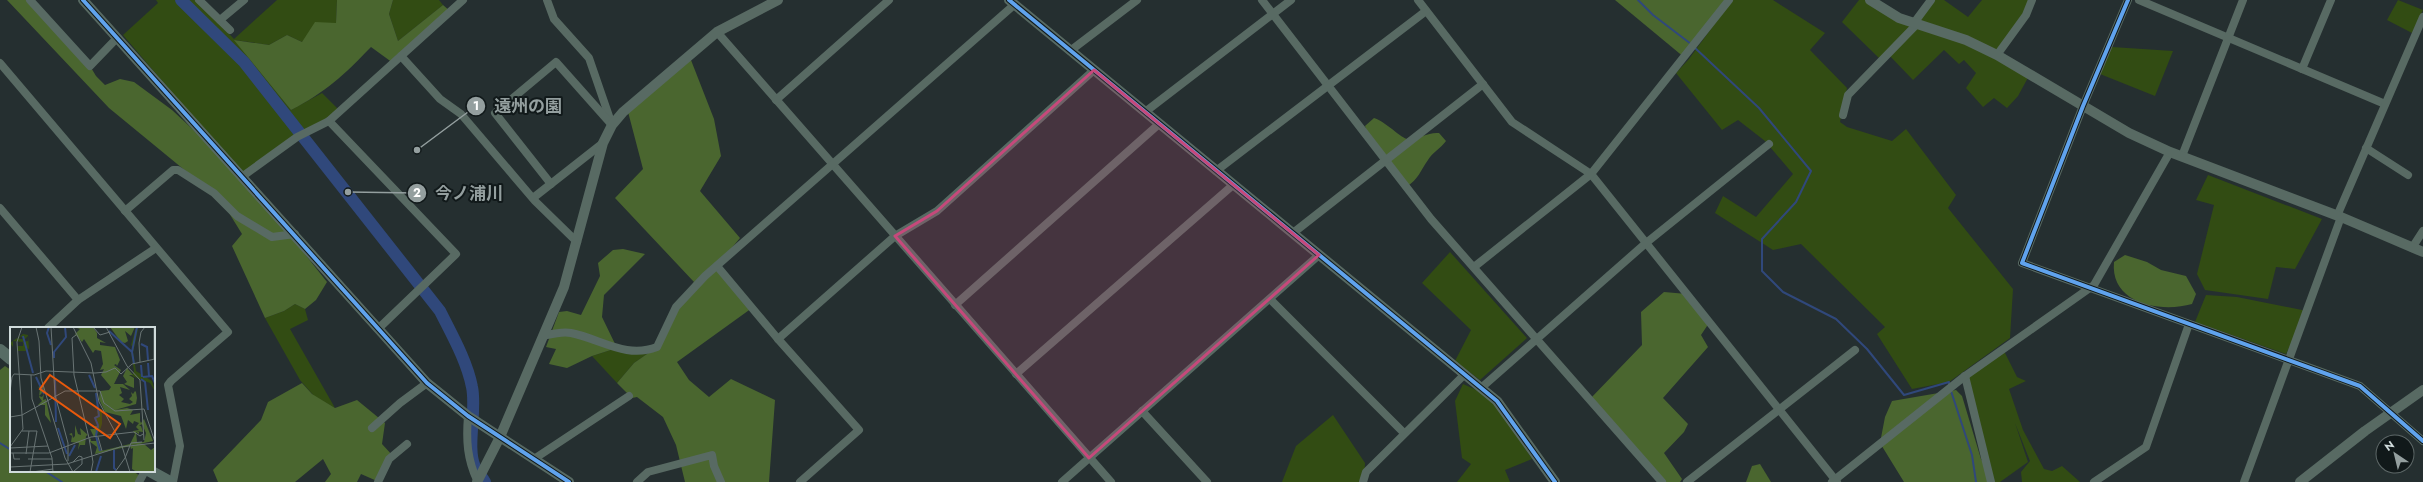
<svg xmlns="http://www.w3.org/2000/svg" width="2423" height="482" viewBox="0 0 2423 482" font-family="Jost,'Noto Sans JP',sans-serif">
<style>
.green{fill:#324c13}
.forest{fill:#4a662f}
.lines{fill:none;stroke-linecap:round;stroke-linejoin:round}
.stream{stroke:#30487b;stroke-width:2}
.river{stroke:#30487b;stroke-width:12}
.minor{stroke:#586a63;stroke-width:8}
.tertiary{stroke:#586a63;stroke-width:10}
.secondary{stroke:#576c65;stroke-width:12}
.cycleway-casing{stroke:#11191a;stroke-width:6}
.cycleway{stroke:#60a3ed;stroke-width:4}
.marked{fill:#c6497b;fill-opacity:0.2;stroke:#c6497b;stroke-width:3;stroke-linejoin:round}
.inset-river{fill:none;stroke:#30487b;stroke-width:2}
.inset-road{fill:none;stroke:#697474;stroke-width:1}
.view{fill:#e8590c;fill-opacity:0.15;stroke:#e8590c;stroke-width:2}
.inset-edge{fill:none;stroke:#d0dbdb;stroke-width:2}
.leader{fill:none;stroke:#949f9f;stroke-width:1.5}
.callout-dot{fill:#949f9f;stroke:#11191a;stroke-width:1.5}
.mark-label{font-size:12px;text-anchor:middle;font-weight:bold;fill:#fff}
.callout-label{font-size:17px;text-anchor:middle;font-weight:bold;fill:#949f9f;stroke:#11191a;stroke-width:4;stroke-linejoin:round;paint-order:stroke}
</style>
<rect width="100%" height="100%" fill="#252f30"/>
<g class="green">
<polygon points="156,0 197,0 234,39 277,0 337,0 336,24 302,42 287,35 269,45 235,40 291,110 322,93 340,111 243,176 123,35 158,3"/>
<polygon points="393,0 439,0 443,5 398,41 389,14"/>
<polygon points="1732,0 1773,0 1825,33 1810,50 1847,88 1840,122 1847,127 1892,141 1906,129 1956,195 1948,208 2013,289 2010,338 1949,382 1912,389 1877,334 1885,327 1801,244 1773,250 1715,213 1723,196 1756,217 1793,174 1765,141 1738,120 1722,130 1676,73 1689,59"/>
<polygon points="1859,0 1870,0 1914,23 1880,59 1842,22"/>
<polygon points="1930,0 1944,0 1968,17 1982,0 2032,0 1999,52 2030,74 2018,96 2007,108 1994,98 1983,107 1966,88 1976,73 1964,60 1959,64 1944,50 1913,80 1888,54"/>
<polygon points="2398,0 2423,10 2412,33 2387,20"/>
<polygon points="2112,47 2173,51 2155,96 2100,74"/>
<polygon points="2208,175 2322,219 2295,269 2276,267 2268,299 2205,290 2197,274 2214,205 2196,200"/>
<polygon points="1450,252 1527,338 1480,380 1455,361 1471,330 1422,283"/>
<polygon points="2206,295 2237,297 2307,311 2286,354 2195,322"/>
<polygon points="295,304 305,309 308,320 290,329 335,408 314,396 300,380 265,318 284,311"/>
<polygon points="614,349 627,353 647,354 634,363 617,383 592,356"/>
<polygon points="2003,349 2017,377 2026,381 2009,389 2023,430 2044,469 2052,471 2062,466 2080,482 2022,482 2021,472 2030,461 2015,423 2028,462 2000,482 1991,482 1965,376"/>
<polygon points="1463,384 1492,397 1532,459 1505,470 1510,482 1457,482 1471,464 1462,458 1455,401"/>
<polygon points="1333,415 1365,463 1364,482 1282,482 1296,446"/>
</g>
<g class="forest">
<polygon points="7,0 28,0 90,66 96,76 105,85 120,79 134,82 172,110 243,176 327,282 316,300 305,309 295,304 284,311 265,318 232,246 242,234 221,200 109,108"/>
<path d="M337 0H393L389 14 398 41 443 5 450 11 393 63 371 47C344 75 326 92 291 110L234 40 269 45 287 35 302 42 315 22 336 23Z"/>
<polygon points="1615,0 1729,0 1685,58"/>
<polygon points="689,55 714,119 721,156 700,191 740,238 715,268 752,308 677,362 689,380 709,397 731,379 775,400 769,482 685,482 676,445 663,417 637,397 632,398 617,383 634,363 657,347 676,307 694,282 615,198 643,169 627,108"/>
<path d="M1374 118C1385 121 1403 140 1408 139 1419 139 1428 132 1439 133L1446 141C1441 148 1432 153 1428 160 1420 171 1419 179 1406 187L1367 132 1365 126Z"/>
<polygon points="623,249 645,254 604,295 602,317 617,348 592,356 567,368 549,364 556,349 546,347 559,312 567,311 581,315 600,276 598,263 613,250"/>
<path d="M2125 255 2147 262 2161 270 2186 276 2196 294 2192 304C2161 313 2110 304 2114 262Z"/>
<polygon points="1664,292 1687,294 1709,323 1701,335 1708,347 1663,398 1688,424 1684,432 1664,453 1682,479 1680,482 1662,482 1590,399 1642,345 1641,312"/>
<polygon points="5,366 11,370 11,471 133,471 140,476 137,482 0,482 0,370"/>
<polygon points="302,383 312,394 335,408 357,400 385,423 382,444 393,456 377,481 361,474 357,482 325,482 331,474 323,459 295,482 218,482 213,470 261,420 268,402"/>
<polygon points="1956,390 1962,396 1981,459 1989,473 1990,482 1904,482 1880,443 1885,417 1892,401"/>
<polygon points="1760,464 1771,482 1746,482 1752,466"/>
</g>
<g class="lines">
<g class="stream">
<polyline points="1638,0 1653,15 1691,44"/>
<polyline points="1694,47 1759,108 1811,171 1796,202 1762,239 1762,271 1783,292 1836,319 1867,349 1904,395 1949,382 1949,385"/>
<polyline points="1951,391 1972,455 1976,482"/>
<polyline points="0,443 11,450"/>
<polyline points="45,471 62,482"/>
</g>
<path class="river" d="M181 0 244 62 440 311C452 335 467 361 472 387 477 410 466 449 475 467 477 472 482 477 485 482"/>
<g class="minor">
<polyline points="30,0 90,66 117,38"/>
<polyline points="199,0 230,30"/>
<polyline points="547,0 554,19 589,58 610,119"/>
<polyline points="1262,0 1431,219 1662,482"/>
<polyline points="1418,0 1512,122 1591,174 1837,482"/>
<polyline points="2128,0 2083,106 2022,263 2360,386 2423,441"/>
<polyline points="2139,0 2385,104"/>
<polyline points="220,20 244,0"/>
<polyline points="1914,23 1931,0"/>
<polyline points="717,32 1111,482"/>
<polyline points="1070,51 1137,0"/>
<polyline points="1997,55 2026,15 2032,0"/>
<polyline points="401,56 440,99 461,114 535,201 577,242"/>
<polyline points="0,63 228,332 171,381 168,385 180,446 173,482"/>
<polyline points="2302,69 2331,0"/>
<polyline points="776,100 889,0"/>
<polyline points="1145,112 1291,0"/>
<polyline points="1843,115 1848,95 1917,24"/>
<polyline points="329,121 456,254 379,328"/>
<polyline points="2366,148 2408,175"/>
<polyline points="2182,156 2243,0"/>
<polyline points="1216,171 1426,11"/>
<polyline points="243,176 297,137 329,121 463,0"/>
<polyline points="551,184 495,113 556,62 612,125"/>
<polyline points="533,198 603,143"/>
<polyline points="0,208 78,300"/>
<polyline points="125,211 173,170 178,170 214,193 237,216 272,237 295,234"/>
<polyline points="2337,216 2423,17"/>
<polyline points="1293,233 1483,84"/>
<polyline points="2412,248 2423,231"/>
<polyline points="717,266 778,339 859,430 800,482"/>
<polyline points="1474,267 1591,174 1729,0"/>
<polyline points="1270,299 1404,433"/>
<polyline points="955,305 1159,124"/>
<polyline points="48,328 78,300 156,248"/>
<path d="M543 336C552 334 562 331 571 333 601 339 626 359 657 347L676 307 705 276 1014 5"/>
<polyline points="778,339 895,236 937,211 1094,70"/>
<polyline points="1016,374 1233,185"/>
<polyline points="1965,376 1991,482"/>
<polyline points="1481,388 1646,243 1769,144"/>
<polyline points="1142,411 1207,482"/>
<path d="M468 416C466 440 467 460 478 482"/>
<polyline points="372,428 400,403 427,383"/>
<polyline points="534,459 629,396"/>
<polyline points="139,482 145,471"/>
<polyline points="378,482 389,459 407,444"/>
<polyline points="637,482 648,472 712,455 714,466 721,482"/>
<polyline points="1062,482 1319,255"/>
<polyline points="1363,482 1366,472 1464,375"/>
<polyline points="1687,482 1855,350"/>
<polyline points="1832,482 1965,376 2094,285 2170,152"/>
<polyline points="2094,482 2146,447 2189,324"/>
<polyline points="2244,482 2341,217"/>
</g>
<g class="tertiary">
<polyline points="83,0 427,383 468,416 569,482"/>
<polyline points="1009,0 1497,401 1555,482"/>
<polyline points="1870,0 1899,18 1966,40 1997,55 2129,133 2170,152 2341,217 2423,252"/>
<polyline points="477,482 500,437 564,287 603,143 612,125 623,112 717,32 778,0"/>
<polyline points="2300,482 2365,431 2423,390"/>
</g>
<g class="secondary">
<polyline points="0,350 11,359"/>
<polyline points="150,471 170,482"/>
</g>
<g class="cycleway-casing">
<g id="cycleway">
<polyline points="83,0 427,383 468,416 569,482"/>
<polyline points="1009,0 1497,401 1555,482"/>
<polyline points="2128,0 2083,106 2022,263 2360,386 2423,441"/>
</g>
</g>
<use href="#cycleway" class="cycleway"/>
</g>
<path class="marked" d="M1094 70 1319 255 1089 458 895 236 937 211Z"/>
<g transform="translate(10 327)">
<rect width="145" height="145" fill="#252f30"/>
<path d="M126 0 128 3 123 25 126 44 142 54 145 64 140 56 122 49 124 44 121 24 123 20 121 18ZM13 7 18 8 19 22 15 20 17 24H8L7 19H13V15L18 14V9L15 12 10 9 9 12H13V15L3 14V20L0 16ZM92 82V97L88 109 89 98 85 89H88L87 84Z" fill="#324c13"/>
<path d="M64 0H83L87 6V11L96 16 90 15V18L105 20 110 33 107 39 106 37 104 38 111 43 104 57H113L120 63 110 60 112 66 109 68 114 72 111 75 120 77 123 75 119 72 122 69 121 65 123 67 125 64 126 65 127 71 126 77 105 83 117 81 123 83 120 88 130 86V94L131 96 134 92 143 114 85 127 87 120 79 114 81 111V114H86V109L84 110 80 102H85V99H89L86 111 91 124 120 117 125 107 123 104 129 103 126 100 129 96 124 94 123 97 118 93 116 102 111 89 95 85 89 72 90 64 99 63 101 60 91 48 94 42 90 43 93 37 91 24 85 23 83 26 74 12 72 15 65 7 70 2ZM132 97 136 106 134 115H127L126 105 129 107V105L126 104 133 105 131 99H129ZM100 0H125L121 9 115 4 118 14 115 16 111 15ZM117 41 123 48H119L124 51V61L114 57 117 55 113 49ZM33 59 34 64 29 69 32 70 34 67 33 73 36 72 41 96 35 88V78H28L32 74 29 70 30 61 28 60ZM65 98 68 107 71 108 70 101 78 108 76 109 75 118H70L68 123 69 116 61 115 62 109 59 107 62 106 63 111 65 109ZM134 117 141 123 145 120V145H127L122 142 123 121 121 122 120 118Z" fill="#4a662f" fill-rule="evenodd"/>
<path class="inset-river" d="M39 0 37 6 41 18M99 4 122 25M13 9 23 46M131 17 137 20 138 33M44 31V25L56 10 55 0M138 36 139 49M124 37 122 25 127 0M131 38 132 50M79 48 85 61M26 50 34 67M133 50 142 49 145 56M45 52 46 95M131 52 135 55 138 83M86 66 89 89 85 91 88 98 86 109 90 124M48 101 57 127M104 123V141L106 143M59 129 65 118M86 145 91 129"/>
<path class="inset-road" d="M26 0 29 14 31 51 55 131 63 145M41 0 45 68 58 116V134M63 0 81 36 89 75 111 116 120 145M83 0 90 8 100 5M96 0 117 39M144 0V32M66 8 62 11 64 48 79 111 83 135 81 145M130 35 129 16 131 5 135 0M117 39 130 53 134 113M21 48 22 72 42 131 43 145M0 65 2 50 4 47 24 48 36 44 85 46 96 45 105 41 111 47 122 37 145 32M0 90 12 88 55 64H90L94 76 105 84 134 82 145 115M12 104H27M88 110 92 124M0 120 13 102 7 15 12 0M0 121 38 119M0 126H39L81 110 124 105 130 109 133 107M3 126 4 132H10M16 127 19 104M18 132H42M63 135 69 129 72 130V137L63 145M0 140 57 137 110 120 145 116M20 145 27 104M22 145 43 142M105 145 115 131 121 116 132 115"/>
<path class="view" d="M40 48 110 97 100 111 30 62Z"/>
<rect width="145" height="145" class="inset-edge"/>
</g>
<path class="leader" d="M417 150L476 106M348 192L417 193"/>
<g class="callout-dot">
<circle cx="417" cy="150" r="4"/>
<circle cx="348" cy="192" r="4"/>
<circle cx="476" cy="106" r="10"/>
<circle cx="417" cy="193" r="10"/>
</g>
<g class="mark-label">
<text x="476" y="110">1</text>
<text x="417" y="197">2</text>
</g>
<g class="callout-label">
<text x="528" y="112">遠州の園</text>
<text x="469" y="199">今ノ浦川</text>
</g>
<g transform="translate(2395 454) rotate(325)"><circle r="19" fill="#11191a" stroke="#5d6767"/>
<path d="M0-3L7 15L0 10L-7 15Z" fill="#949f9f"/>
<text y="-6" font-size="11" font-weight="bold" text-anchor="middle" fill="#d0dbdb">N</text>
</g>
</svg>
